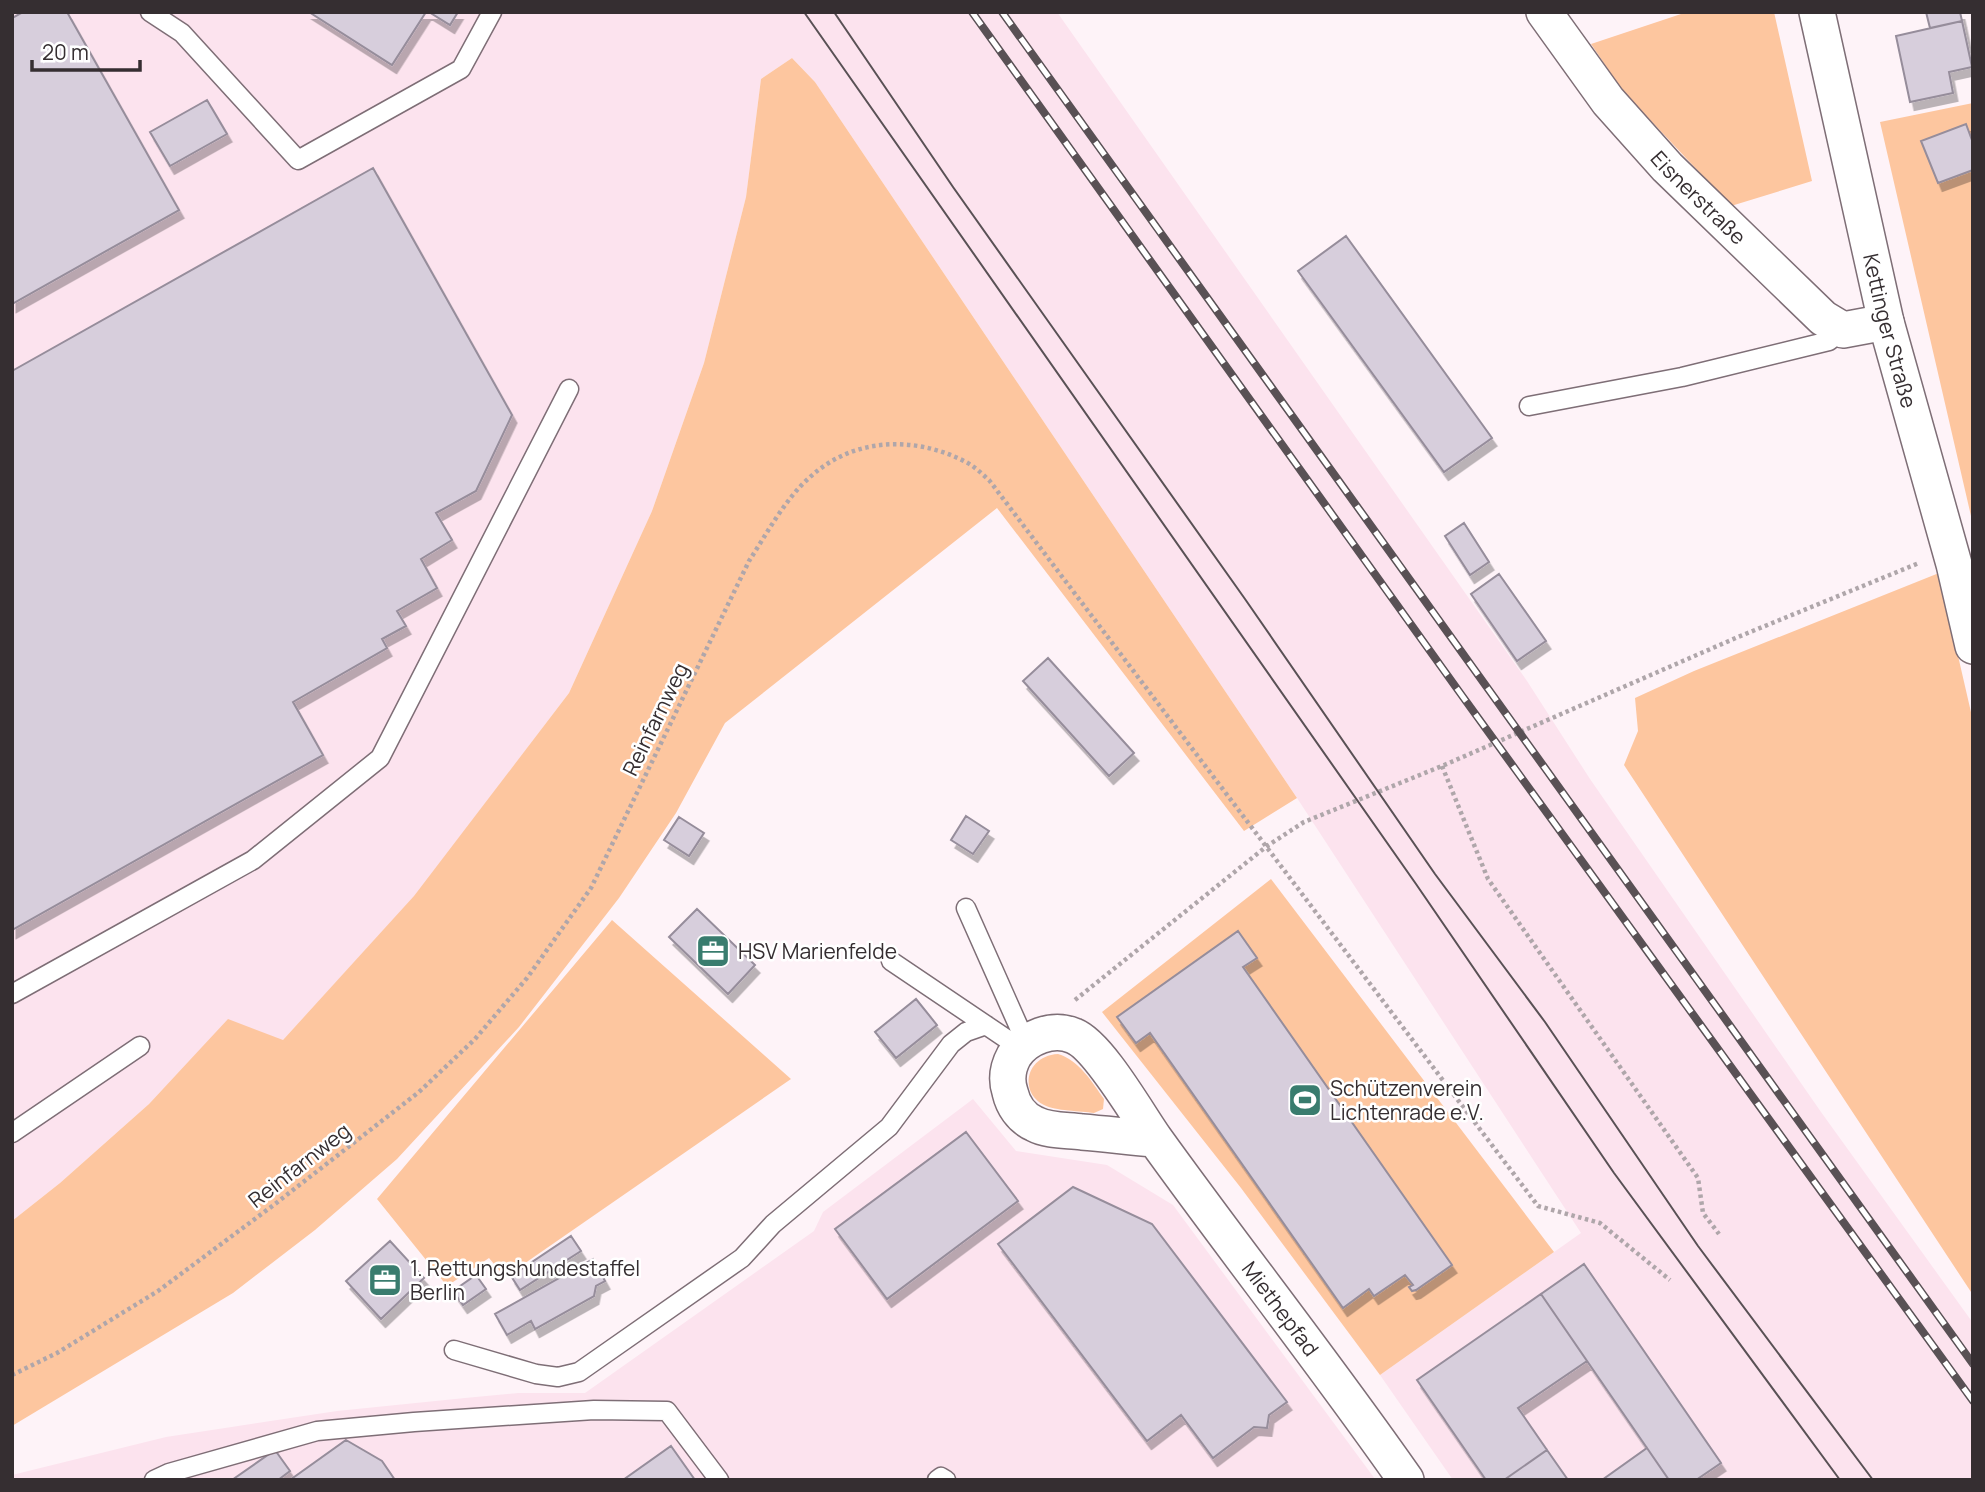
<svg xmlns="http://www.w3.org/2000/svg" width="1985" height="1492" font-family="Manrope,sans-serif">
  <style>
    .built { fill: #fce3ee }
    .green { fill: #fdc69f }
    .building { fill: #d7cedc; stroke: #968d9b; stroke-width: 2; filter: url(#shadow) }
    .lines { fill: none; stroke-linecap: round; stroke-linejoin: round }
    .service-casing { stroke: #7e6e76; stroke-width: 21 }
    .minor-casing { stroke: #7e6e76; stroke-width: 38 }
    .path { stroke: #afa6aa; stroke-width: 4.5; stroke-dasharray: 3.5 3.5; stroke-linecap: butt }
    .service { stroke: #fff; stroke-width: 18 }
    .minor { stroke: #fff; stroke-width: 35 }
    .tram { stroke: #595155; stroke-width: 2 }
    .rail-casing { stroke: #595155; stroke-width: 8 }
    .rail { stroke: #fff; stroke-width: 5; stroke-dasharray: 16; stroke-linecap: butt }
    .labels { text-anchor: middle; dominant-baseline: central; stroke-width: 5; stroke-linejoin: round; paint-order: stroke }
    .street-label { font-size: 21px; fill: #352e31; stroke: #fff }
    .poi-label { font-size: 21px; fill: #352e31; stroke: #fff; text-anchor: start }
  </style>
  <defs>
    <filter id="shadow"><feDropShadow dx="4.5" dy="8" stdDeviation="0" flood-color="#0004"/></filter>
  </defs>
  <rect width="100%" height="100%" fill="#fef3f8"/>
  <path class="built" d="M12 12H1057L1527 681 1590 779 1821 1112 1973 1323V1480H1453L1380 1375 1581 1233 1297 798 815 82 792 58 761 79 746 197 704 363 652 511 569 693 414 897 282 1041 228 1020 149 1104 60 1183 12 1221Z
    M973 1099 1016 1151 1107 1165 1173 1205 1375 1479 12 1480V1475L166 1437 337 1411 465 1398 518 1393H585L814 1231 823 1212Z"/>
  <path class="green" d="M1687 12H1774L1812 181 1731 206 1622 90 1591 44Z
    M792 58 815 82 1297 798 1244 831 997 508 725 723 676 813 619 898 519 1027 397 1159 315 1230 233 1293 12 1426V1221L60 1183 149 1104 228 1019 283 1040 414 896 569 693 652 511 704 363 746 197 761 79Z
    M1973 103V516H1971L1880 122Z
    M1939 573 1973 721V1295L1624 765 1638 731 1635 698 1694 671Z
    M1271 879 1554 1252 1380 1375 1241 1188 1102 1012Z
    M612 920 791 1079 505 1277 489 1258 447 1286 377 1199Z
    M1058 1054C1079 1060 1092 1082 1104 1099L1103 1109 1094 1113C1081 1111 1055 1111 1044 1105 1019 1093 1025 1056 1058 1054Z"/>
  <path class="building" d="M23 12H67L179 210 12 304V18Z
    M309 12H426L392 65Z
    M429 12H458L450 25Z
    M1926 12H1960L1962 21 1930 28Z
    M1962 21 1972 67 1949 72 1953 93 1910 102 1896 36Z
    M207 100 227 134 170 166 150 132Z
    M1966 124 1973 143V170L1938 183 1921 141Z
    M373 168 512 415 476 491 436 513 452 540 421 559 437 588 397 611 406 626 382 639 387 648 293 702 323 755 12 930V371Z
    M1346 236 1492 438 1444 472 1298 271Z
    M1464 523 1489 562 1470 575 1445 536Z
    M1499 574 1546 641 1517 661 1471 594Z
    M1048 658 1134 753 1109 776 1023 681Z
    M966 816 989 831 973 854 951 840Z
    M679 817 704 833 689 856 664 840Z
    M697 909 755 965 728 994 669 937Z
    M1238 931 1257 958 1243 967 1452 1265 1416 1290 1412 1291 1409 1287 1413 1285 1405 1275 1374 1296 1369 1289 1343 1308 1150 1033 1136 1043 1117 1017Z
    M916 999 937 1025 896 1058 875 1032Z
    M966 1132 1018 1201 887 1299 835 1229Z
    M1073 1187 1152 1224 1287 1402 1269 1415 1267 1428 1254 1427 1213 1458 1181 1415 1147 1441 998 1244Z
    M571 1236 581 1251 520 1290 511 1276Z
    M390 1241 424 1278 381 1319 346 1281Z
    M593 1259 605 1281 596 1286 594 1296 535 1329 531 1321 507 1335 495 1314Z
    M1584 1264 1721 1463 1696 1480H1669L1541 1294Z
    M476 1275 486 1289 463 1305 453 1291Z
    M1541 1294 1587 1361 1518 1408 1547 1450 1504 1480H1486L1417 1380Z
    M346 1440 382 1461 395 1480H290Z
    M671 1446 695 1480H623Z
    M1647 1448 1669 1480H1602Z
    M275 1450 290 1471 278 1480H232Z
    M1547 1450 1568 1480H1504Z"/>
  <g class="lines">
    <g class="service-casing">
      <path id="service" d="M150 12 182 33 298 160 461 69 492 12
        M1529 406 1682 377 1829 341 1843 330
        M966 908 1026 1043
        M891 961 1020 1048
        M12 994 253 860 380 758 569 389
        M12 1133 140 1046
        M454 1350 536 1374 558 1377 579 1372 742 1258 773 1224 889 1127 951 1044 966 1032 986 1025
        M154 1480 169 1473 317 1431 414 1422 594 1410 667 1411 719 1480
        M937 1480 941 1477 946 1480"/>
    </g>
    <g class="minor-casing">
      <g id="minor">
        <path id="s1" d="M1544 12 1608 101 1667 167 1823 318 1843 330 1886 322"/>
        <path id="s2" d="M1817 12 1886 322 1954 564 1973 646"/>
        <path id="s3" d="M1155 1139C1131 1137 1106 1134 1082 1132 1067 1130 1048 1131 1035 1124 1021 1118 1013 1105 1010 1092 1006 1080 1008 1067 1014 1056 1026 1037 1053 1027 1074 1036 1099 1046 1138 1115 1155 1139 1237 1253 1325 1364 1406 1480"/>
      </g>
    </g>
    <path class="path" d="M1442 766 1488 879 1698 1178 1703 1213 1719 1234
      M1075 1000 1267 846 1304 822 1442 766 1738 637 1919 563
      M12 1375 57 1353 158 1291 275 1204 419 1092 475 1039 527 978 591 888 749 561C766 535 785 499 809 478 852 438 912 435 964 461 973 465 981 473 989 480L1538 1206 1600 1223 1670 1280"/>
    <use href="#service" class="service"/>
    <use href="#minor" class="minor"/>
    <path class="tram" d="M804 12 1416 884 1614 1173 1840 1480
      M834 12 953 187 1245 599 1435 874 1545 1022 1698 1246 1873 1480"/>
    <g class="rail-casing">
      <path id="rail" d="M972 12 1463 697 1973 1401
        M1002 12 1973 1364"/>
    </g>
    <use href="#rail" class="rail"/>
  </g>
  <defs>
    <g id="office-square" transform="scale(1.75)"><rect x="-9" y="-9" width="18" height="18" rx="4" fill="#397c6e" stroke="#fff"/><path d="M-6-3h4V-5.5h4V-3h4V5H-6ZM-1-4.5V-3h2v-1.5ZM-6 0V1H6V0Z" fill="#fff"/></g>
    <g id="stadium-square" transform="scale(1.75)"><rect x="-9" y="-9" width="18" height="18" rx="4" fill="#397c6e" stroke="#fff"/><path d="M0-5a6.5 5 0 1 0 0 10a6.5 5 0 1 0 0-10ZM-3.5-1.8h7v3.6h-7Z" fill="#fff"/></g>
  </defs>
  <g fill-rule="evenodd">
    <use href="#office-square" x="713" y="951"/>
    <use href="#stadium-square" x="1305" y="1100"/>
    <use href="#office-square" x="385" y="1280"/>
  </g>
  <g class="labels">
    <g class="street-label">
      <text stroke="none"><textPath href="#s1" startOffset="242">Eisnerstraße</textPath></text>
      <text stroke="none"><textPath href="#s2" startOffset="327">Kettinger Straße</textPath></text>
      <text transform="translate(655 719) rotate(-64)">Reinfarnweg</text>
      <text transform="translate(299 1165) rotate(-38)">Reinfarnweg</text>
      <text stroke="none"><textPath href="#s3" startOffset="612">Miethepfad</textPath></text>
    </g>
    <g class="poi-label">
      <text x="738" y="951">HSV Marienfelde</text>
      <text x="1330" y="1088">Schützenverein<tspan x="1330" dy="24">Lichtenrade e.V.</tspan></text>
      <text x="410" y="1268">1. Rettungshundestaffel<tspan x="410" dy="24">Berlin</tspan></text>
    </g>
  </g>
  <rect width="1985" height="1492" fill="none" stroke="#352e31" stroke-width="28"/>
  <path d="M32 60v10h108v-10" fill="none" stroke="#352e31" stroke-width="3.5"/>
  <text x="42" y="60" font-size="21" fill="#352e31" stroke="#ffffff" stroke-width="5" paint-order="stroke">20 m</text>
</svg>
